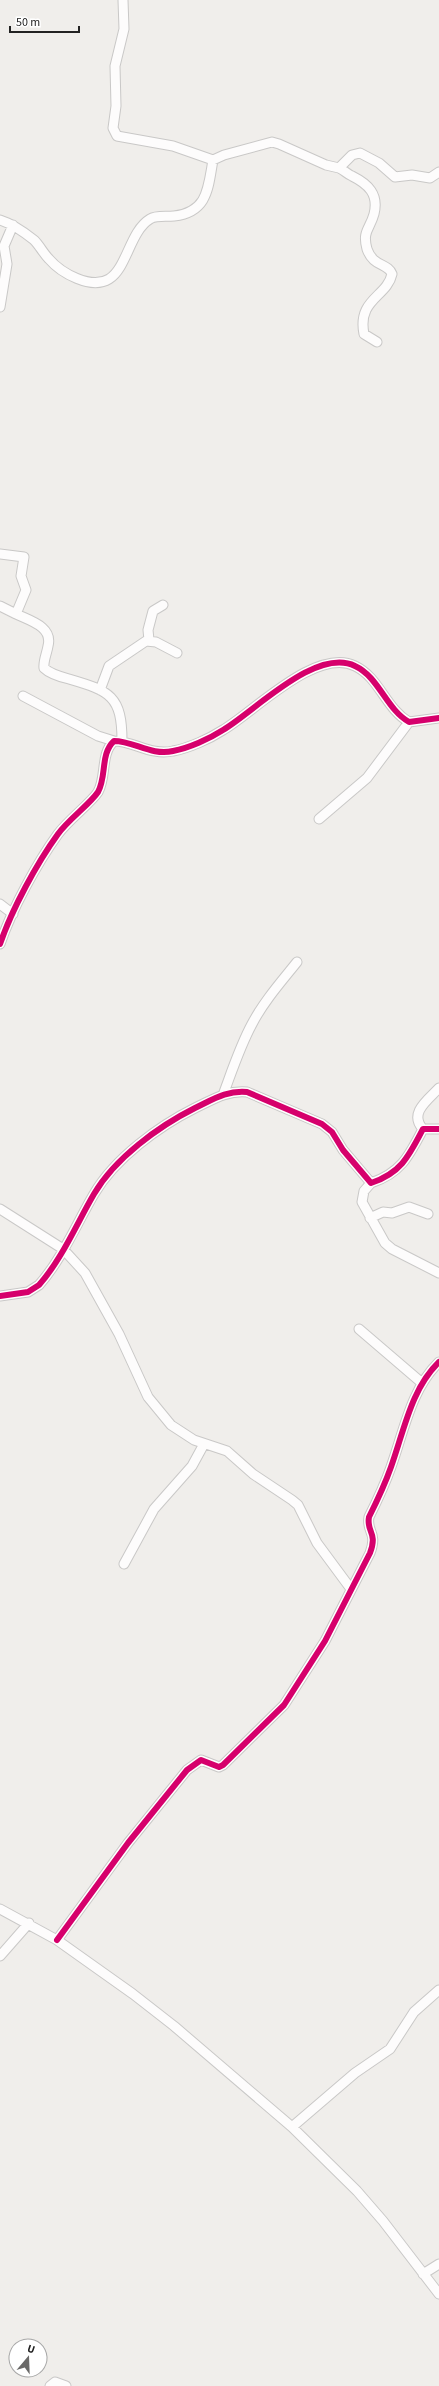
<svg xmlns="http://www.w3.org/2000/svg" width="439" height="2386" font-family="'Source Sans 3',sans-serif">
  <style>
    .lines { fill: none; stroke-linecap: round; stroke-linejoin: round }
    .minor-casing { stroke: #c9c8c7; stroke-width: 11 }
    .minor { stroke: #fdfcfc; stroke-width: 9 }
    .cycleway-casing { stroke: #fff; stroke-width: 8 }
    .cycleway { stroke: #d6006c; stroke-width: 6 }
  </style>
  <rect width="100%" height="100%" fill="#f0eeeb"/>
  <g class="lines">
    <g class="minor-casing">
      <path id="minor" d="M123 0 124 29 115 66 116 106 113 128 117 136 173 146 213 160 224 155 272 142 279 144 326 165 339 168 352 155 360 153 379 163 395 177 412 175 430 178 439 172
        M339 168C344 170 347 174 352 176 368 184 379 194 374 214 370 229 362 231 367 249 373 267 388 263 392 274 387 297 357 299 364 334L377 342
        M0 220C13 224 24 232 34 240 40 246 43 253 49 259 61 273 91 290 109 279 127 268 130 231 150 219 156 215 166 217 174 216 208 212 208 188 213 160
        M0 307 7 264 4 246 13 225
        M0 554 24 557 21 576 26 590 16 614C31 621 53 627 48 646 47 653 43 661 44 668 50 674 61 677 69 679 110 691 122 696 122 741
        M0 606 16 614
        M149 640 148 630 153 611 163 605
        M100 690 109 666 146 641 156 642 177 653
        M23 696 98 736 114 741
        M319 819 367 778 409 722
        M0 904 13 914
        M0 944C12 909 37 863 58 834 69 819 90 804 98 792 107 776 100 754 114 741 134 741 151 756 173 751 189 748 209 739 223 730 255 711 316 647 355 666 379 677 386 709 409 722L439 718
        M223 1095C232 1071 240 1046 252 1024 264 1001 281 982 297 962
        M423 1129C408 1113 429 1099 439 1088
        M371 1183 364 1191 362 1202 385 1243 392 1249 439 1273
        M0 1209 63 1249 85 1273 119 1334 148 1397 171 1425 194 1440 227 1451 253 1474 292 1500 298 1505 317 1543 351 1589
        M370 1218 383 1212 392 1213 409 1207 428 1214
        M0 1296 28 1292 39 1285C62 1259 77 1223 94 1194 115 1158 159 1126 195 1108 212 1100 227 1090 247 1092L322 1124 332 1132 343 1150 371 1183C401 1173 409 1156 423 1129H439
        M359 1329 422 1383
        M124 1564 154 1509 192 1466 204 1444
        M0 1909 57 1940 133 1994 174 2026 292 2127 357 2191 383 2221 439 2294
        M57 1940 128 1843 187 1770 201 1760 219 1767 223 1765 284 1705 325 1641 370 1553C378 1532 366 1532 369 1517 377 1501 385 1484 391 1467 404 1431 411 1389 439 1362
        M0 1956 29 1923
        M292 2127 355 2073 390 2049 414 2012 439 1990
        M423 2274 439 2264
        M50 2386 55 2382 66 2386"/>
    </g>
    <use href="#minor" class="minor"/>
    <g class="cycleway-casing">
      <path id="cycleway" d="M0 944C12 909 37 863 58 834 69 819 90 804 98 792 107 776 100 754 114 741 134 741 151 756 173 751 189 748 209 739 223 730 255 711 316 647 355 666 379 677 386 709 409 722L439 718
        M0 1296 28 1292 39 1285C62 1259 77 1223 94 1194 115 1158 159 1126 195 1108 212 1100 227 1090 247 1092L322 1124 332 1132 343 1150 371 1183C401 1173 409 1156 423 1129H439
        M57 1940 128 1843 187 1770 201 1760 219 1767 223 1765 284 1705 325 1641 370 1553C378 1532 366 1532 369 1517 377 1501 385 1484 391 1467 404 1431 411 1389 439 1362"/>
    </g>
    <use href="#cycleway" class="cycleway"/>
  </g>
  <g transform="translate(28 2358) rotate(19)"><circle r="19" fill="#ffffff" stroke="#a7a7a7"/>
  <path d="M0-3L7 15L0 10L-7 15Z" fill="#6a6968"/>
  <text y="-6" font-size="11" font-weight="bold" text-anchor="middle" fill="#222222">U</text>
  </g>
  <path d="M10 26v6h69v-6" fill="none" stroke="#222222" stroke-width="2"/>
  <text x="16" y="26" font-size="12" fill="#222222" stroke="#ffffff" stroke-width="3" paint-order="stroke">50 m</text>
</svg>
